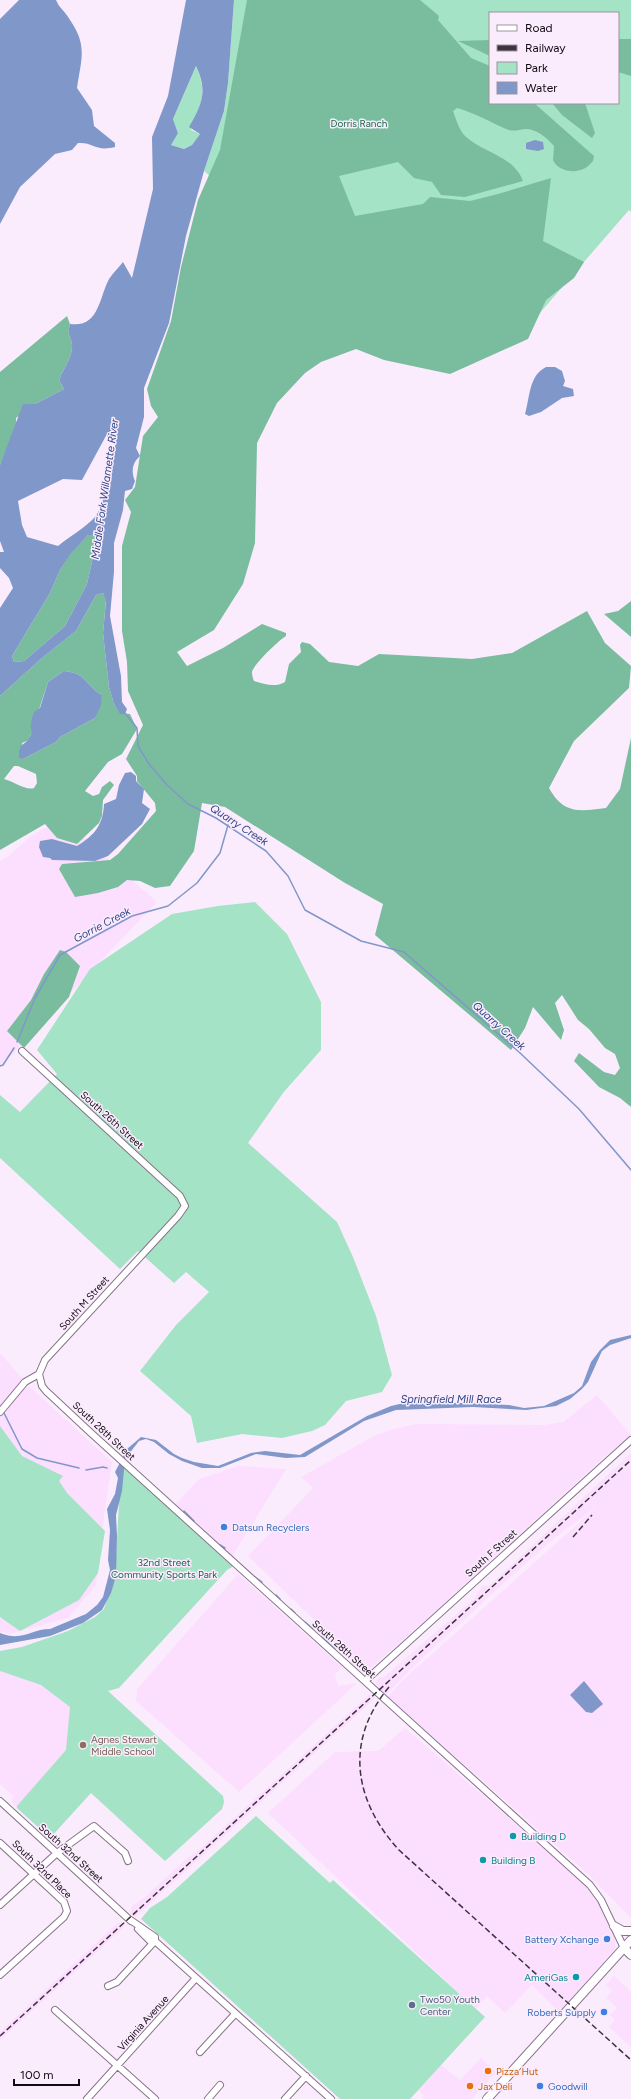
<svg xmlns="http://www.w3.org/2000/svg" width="631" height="2099" font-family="Figtree,sans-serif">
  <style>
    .built { fill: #fcdeff }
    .green { fill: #a4e3c5; fill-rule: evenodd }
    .forest { fill: #7abc9e; fill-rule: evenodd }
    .water { fill: #8097ca; fill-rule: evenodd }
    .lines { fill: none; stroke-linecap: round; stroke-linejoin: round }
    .stream { stroke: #8097ca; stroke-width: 1.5 }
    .minor-casing { stroke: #88738b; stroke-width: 8 }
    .major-casing { stroke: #88738b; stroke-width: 10 }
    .minor { stroke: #fff; stroke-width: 6 }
    .major { stroke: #fff; stroke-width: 8 }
    .rail { stroke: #3d343e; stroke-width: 1.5; stroke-dasharray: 6 3; stroke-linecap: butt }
    .shop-dot { fill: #3f7fe0; stroke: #fbecfd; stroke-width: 1.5 }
    .education-dot { fill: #8d6e63; stroke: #fbecfd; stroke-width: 1.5 }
    .culture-dot { fill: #0f9aa8; stroke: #fbecfd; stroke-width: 1.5 }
    .service-dot { fill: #5c6f8a; stroke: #fbecfd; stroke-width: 1.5 }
    .food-dot { fill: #e8710a; stroke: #fbecfd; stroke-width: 1.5 }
    .labels { text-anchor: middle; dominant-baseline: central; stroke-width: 3; stroke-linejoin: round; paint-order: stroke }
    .park-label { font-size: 10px; fill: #156548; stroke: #fbecfd }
    .street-label { font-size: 10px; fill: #110a12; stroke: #fbecfd }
    .shop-label { font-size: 10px; fill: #366cbe; stroke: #fbecfd; text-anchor: start }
    .education-label { font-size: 10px; fill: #785e54; stroke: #fbecfd; text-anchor: start }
    .culture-label { font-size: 10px; fill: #0d838f; stroke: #fbecfd; text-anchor: start }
    .service-label { font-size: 10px; fill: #4e5e75; stroke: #fbecfd; text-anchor: start }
    .food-label { font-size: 10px; fill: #c56008; stroke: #fbecfd; text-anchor: start }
    .water-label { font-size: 11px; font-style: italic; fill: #2d4786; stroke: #fbecfd }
  </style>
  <rect width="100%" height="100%" fill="#fbecfd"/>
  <path class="built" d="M62 818 157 902 0 1067V861L9 856 31 836Z
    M0 1353 30 1387 112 1462 105 1509 96 1585 68 1618 9 1634 0 1631Z
    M597 1395 631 1435 603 1458 442 1605 366 1672 334 1642 335 1640 248 1556 313 1488 301 1477 374 1436 393 1429 418 1424 545 1425 563 1422Z
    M631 1453V1918L589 1875 388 1697 404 1679 599 1505 557 1536 507 1580 417 1663 387 1694 382 1693 376 1683 378 1678 384 1677 474 1599 482 1586 486 1585 489 1586Z
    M239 1466 286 1469 232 1557 174 1506 199 1479Z
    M238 1574 342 1667 335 1675 338 1686 357 1683 239 1792 136 1701 137 1689Z
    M0 1671 41 1685 223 1796 224 1802 222 1809 165 1861 91 1793 50 1838 17 1808 12 1802 13 1796 0 1784Z
    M370 1694 375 1697 373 1700 135 1917 130 1913 132 1906 145 1897 186 1859 199 1850Z
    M405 1728 576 1876 591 1890 602 1908 615 1940V1949L559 2012 532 1985 505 2013 487 1996 476 2009 268 1813 335 1752 378 1751Z
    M119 1922 124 1926V1927L0 2040V2032Z
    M614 1976 631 1991V2047L609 2027 615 2020 610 2015 617 2008 606 1998 612 1991 606 1985Z
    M481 2058 496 2072 472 2099H422L424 2096 418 2090 441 2065 460 2080Z"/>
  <path class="green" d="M234 0H631V212L629 210 532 322 310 258 204 171 224 111 228 83ZM490 13H618V103H490Z
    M196 66C203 82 205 95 198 112 196 119 192 122 191 130L200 134 192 145 184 149 171 145 178 132 173 119Z
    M255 902 287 934 321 1002V1050L283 1093 248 1143 337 1222 353 1257 376 1316 392 1375 382 1392 346 1401 325 1425 312 1431 282 1438 242 1434 197 1443 191 1416 140 1371 176 1325 209 1292 186 1272 174 1283 138 1251 120 1269 0 1158V1095L20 1112 57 1074 37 1050 90 969 172 914 218 906Z
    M0 1426 22 1456 63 1476 59 1481 67 1493 105 1531 98 1573 79 1600 20 1631 0 1617Z
    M121 1465 234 1566 227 1570 119 1688 108 1691 223 1796 224 1802 222 1809 165 1861 91 1793 50 1838 17 1808V1806L66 1750 70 1707 41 1685 0 1671V1651L22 1647 68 1631 95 1617 104 1609 115 1576Z
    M256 1816 330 1883 333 1880 485 2017 410 2099H340L141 1919 150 1908 167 1897Z"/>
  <path class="forest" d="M247 0H420L439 16 438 20 471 58 490 66V103H534L594 156 593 161C590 164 587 168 583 169 573 174 557 170 553 160L554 146C546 137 537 129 525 129 518 130 513 132 506 129 490 122 475 113 457 108L453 111C456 119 459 130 465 136 483 153 514 156 523 181L465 197 441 195 432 182 414 178 398 162 339 176 355 216 423 204 430 197 470 201 498 194 551 178 543 241 584 262 574 278 546 300 528 339 450 374 384 360 356 349 321 362 305 373 277 403 257 443 255 543 243 584 214 630 177 652 187 666 223 648 262 624 286 633V636C279 640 253 665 252 672 252 675 253 679 254 681 265 684 274 688 285 682L289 664 301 652 300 645 302 642 310 644 329 662 358 666 379 654 472 659 512 653 587 611 605 643 631 666 629 688 574 741 549 788C564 815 580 811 606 808L620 789 631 738V1107L620 1098 599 1087 574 1061 579 1053 604 1072 615 1075 620 1068 615 1054 605 1048 589 1029 578 1020 562 995 555 1003 564 1030 561 1040 533 1007 525 1028 511 1050 375 935 383 904 345 883 225 807 202 803 194 851 170 886 155 888 140 881 127 880 118 887 98 893 75 897 59 869 62 864 110 860 118 854 156 811 155 803 137 781V776L126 759 143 725 128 691 127 662 122 631V546L131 512 125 500 135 487 143 436 158 417 151 406 147 389 171 321 181 267 198 200 220 150Z
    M618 39H631V76L618 72Z
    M490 40V56L458 41Z
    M552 103H585L595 133 592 138 562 115Z
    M67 316 70 324C66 338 73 338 72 348 71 360 63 369 59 380L64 389 35 404 16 418V427L0 465V372Z
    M88 535H95L97 539 87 584 65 626 24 661 14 662 12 656 50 593 60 570 71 552Z
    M103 593 106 600 103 633 109 687 114 704 120 713 130 714 137 729 122 754 108 762 85 791 93 796 99 794 102 787 110 781 114 785 103 800 102 816 99 823 77 844 57 838 45 824 0 850V696L42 658 76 631 96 595ZM64 671C87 673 84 684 102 695L95 718 60 737 56 742 23 759 22 743 29 740 48 682ZM14 766H18L36 774 37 783 34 788C26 791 13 781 4 779Z
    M631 601V637L604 614 618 611Z
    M60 950 66 952 80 966 69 997 24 1048 7 1031 31 1000 44 974Z"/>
  <path class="water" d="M19 0H56C59 8 66 12 70 20 88 46 81 59 77 88L92 110 94 126 115 143V147C95 152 94 142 78 143L72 150 55 154 20 187 0 224V19Z
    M186 0H234L228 83 224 111 204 171 186 236 169 323 144 388V417L136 448 140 456C132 463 131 472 135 481L132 489 125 491 123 510 114 543V572L110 616 121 676 122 702 127 709 125 714H120L114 704 109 687 103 633 106 601 103 593 96 595 76 631 42 658 0 696V608L13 588 9 578 0 568V552H4L0 541V465L23 404H35L64 389 59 380C63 369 71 360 72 348 73 338 66 338 70 324 99 328 99 298 109 279 113 273 119 267 123 262L132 278 153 189 152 137 168 96ZM196 66C208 91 202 105 189 127L200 134 192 145 184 149 171 145 178 133 173 119ZM116 433C117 448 105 506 95 517 86 527 69 537 58 546L27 537 22 525 18 501 63 479 82 480 107 434V440ZM88 535H95L97 539 87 584 65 626 24 661 14 662 12 656 50 593 60 570 71 553Z
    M535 140 543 142 544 149 538 151 526 149V143Z
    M546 367H555L562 371 565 381 563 386 573 389 574 396 562 398 541 412 529 416 525 414 526 410C530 394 530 375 546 367Z
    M64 671C87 673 84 684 102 695L101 705 95 718 60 737 56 742 23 759 19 758C18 740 28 746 31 734 32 730 30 728 31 724 31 720 33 716 34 712L40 708 48 682Z
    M131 772 136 776V781L144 789 142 803 150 809 142 824 108 856 95 861 52 860 50 858 43 857 39 847 40 841 52 839 77 846C95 835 103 825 104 804L116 799 119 785 125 773Z
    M631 1335V1338L610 1345 602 1351 588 1382 582 1389 570 1399 556 1406 526 1410 473 1407 396 1410 364 1421 305 1457 286 1458 256 1454 220 1468H202L182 1461 169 1454 154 1442 146 1439 139 1441 125 1459 122 1491 116 1515 117 1536 116 1576 111 1593 102 1610 83 1623 50 1636 0 1645V1633C23 1642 31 1629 50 1629L86 1614 97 1605 103 1597 110 1570 108 1560 110 1530 107 1509 115 1494 118 1478 115 1472 127 1449 141 1437 156 1440 174 1454 182 1458 194 1462 218 1466 251 1453 265 1451 300 1455 367 1416 391 1406 404 1403H464L509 1405 524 1408 544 1406 574 1393 582 1386 591 1362 600 1350 610 1340Z
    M584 1681 603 1704 592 1713 586 1712 570 1695Z"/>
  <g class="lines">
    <path class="stream" d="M124 712 137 728 138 746 149 764 167 785 188 804 216 818 266 851 288 876 305 910 361 941 404 952 519 1052 579 1109 631 1170
      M17 1042 35 998 60 955 132 916 168 906 197 883 220 853 228 825
      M0 1066 3 1065 14 1048
      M3 1411 22 1449 37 1458 79 1468
      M86 1470 103 1467 107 1468
      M184 1511 194 1521
      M220 1545 225 1548
      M255 1577 262 1582
      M276 1595 280 1599
      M291 1609 295 1613
      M305 1622 313 1629
      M322 1637 335 1649"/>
    <g class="minor-casing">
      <path id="minor" d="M39 1374 42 1386 46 1391 91 1433 590 1885 601 1900 624 1948
        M0 1412 25 1382 39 1374 45 1360 178 1216 185 1206 180 1196 22 1051
        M365 1681 631 1440
        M0 1801 131 1921
        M0 1843 64 1902 67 1911 64 1917 0 1975
        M0 1905 57 1853 94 1826 125 1853 128 1861
        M129 1919 155 1937V1941L331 2099
        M138 1929 151 1942 155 1941
        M108 1986 117 1982 155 1941
        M55 2010 155 2099
        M200 2052 235 2014
        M87 2099 196 1978
        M208 2099 220 2085
        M285 2099 306 2076"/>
    </g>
    <g class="major-casing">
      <path id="major" d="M614 1926 623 1931H631
        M624 1948 631 1955
        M487 2099 631 1940"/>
    </g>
    <use href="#minor" class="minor"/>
    <use href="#major" class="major"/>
    <path class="rail" d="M573 1537 592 1515
      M389 1687C344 1741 354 1801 399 1850L631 2060
      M0 2036 631 1460"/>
  </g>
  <g class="shop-dot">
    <circle cx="224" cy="1527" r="4"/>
    <circle cx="607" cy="1939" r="4"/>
    <circle cx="604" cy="2012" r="4"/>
    <circle cx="540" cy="2086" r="4"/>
  </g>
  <circle class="education-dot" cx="83" cy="1745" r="4"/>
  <g class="culture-dot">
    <circle cx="513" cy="1836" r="4"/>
    <circle cx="483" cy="1860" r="4"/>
    <circle cx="576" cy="1977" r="4"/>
  </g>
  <circle class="service-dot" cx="412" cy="2005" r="4"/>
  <g class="food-dot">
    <circle cx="488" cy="2071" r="4"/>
    <circle cx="470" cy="2086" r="4"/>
  </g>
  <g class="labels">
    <g class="park-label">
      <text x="359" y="123">Dorris Ranch</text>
      <text x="164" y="1562">32nd Street<tspan x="164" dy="12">Community Sports Park</tspan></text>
    </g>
    <g class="street-label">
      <text transform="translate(112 1120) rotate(42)">South 26th Street</text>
      <text transform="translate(84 1303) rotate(-48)">South M Street</text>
      <text transform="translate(104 1431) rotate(43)">South 28th Street</text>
      <text transform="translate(491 1553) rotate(-42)">South F Street</text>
      <text transform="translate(344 1649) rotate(42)">South 28th Street</text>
      <text transform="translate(71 1853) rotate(42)">South 32nd Street</text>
      <text transform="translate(42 1869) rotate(44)">South 32nd Place</text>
      <text transform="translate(143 2023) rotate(-48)">Virginia Avenue</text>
    </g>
    <g class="shop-label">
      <text x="232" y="1527">Datsun Recyclers</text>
      <text x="599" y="1939" text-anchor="end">Battery Xchange</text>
      <text x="596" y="2012" text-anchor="end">Roberts Supply</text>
      <text x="548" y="2086">Goodwill</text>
    </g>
    <g class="education-label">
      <text x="91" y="1739">Agnes Stewart<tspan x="91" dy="12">Middle School</tspan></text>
    </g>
    <g class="culture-label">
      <text x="521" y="1836">Building D</text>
      <text x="491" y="1860">Building B</text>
      <text x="568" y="1977" text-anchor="end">AmeriGas</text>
    </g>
    <g class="service-label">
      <text x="420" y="1999">Two50 Youth<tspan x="420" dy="12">Center</tspan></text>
    </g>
    <g class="food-label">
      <text x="496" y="2071">Pizza Hut</text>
      <text x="478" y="2086">Jax Deli</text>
    </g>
    <g class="water-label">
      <text transform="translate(105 489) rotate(-82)">Middle Fork Willamette River</text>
      <text transform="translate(239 825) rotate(33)">Quarry Creek</text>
      <text transform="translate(102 925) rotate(-28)">Gorrie Creek</text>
      <text transform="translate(499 1026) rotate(42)">Quarry Creek</text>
      <text x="451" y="1399">Springfield Mill Race</text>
    </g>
  </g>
  <rect x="489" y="12" width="130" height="92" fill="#fbecfd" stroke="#9d929f"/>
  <rect x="497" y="25" width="20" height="6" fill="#ffffff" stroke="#9d929f"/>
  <text x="525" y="32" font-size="12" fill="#110a12">Road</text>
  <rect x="497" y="45" width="20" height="6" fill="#3d343e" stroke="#9d929f"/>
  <text x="525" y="52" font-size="12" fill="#110a12">Railway</text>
  <rect x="497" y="62" width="20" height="12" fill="#a4e3c5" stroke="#9d929f"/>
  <text x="525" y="72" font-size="12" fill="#110a12">Park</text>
  <rect x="497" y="82" width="20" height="12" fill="#8097ca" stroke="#9d929f"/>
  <text x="525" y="92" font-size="12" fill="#110a12">Water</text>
  <path d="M14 2079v6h65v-6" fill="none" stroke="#110a12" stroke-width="2"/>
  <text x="20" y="2079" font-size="12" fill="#110a12" stroke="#fbecfd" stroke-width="3" paint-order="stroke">100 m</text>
</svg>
